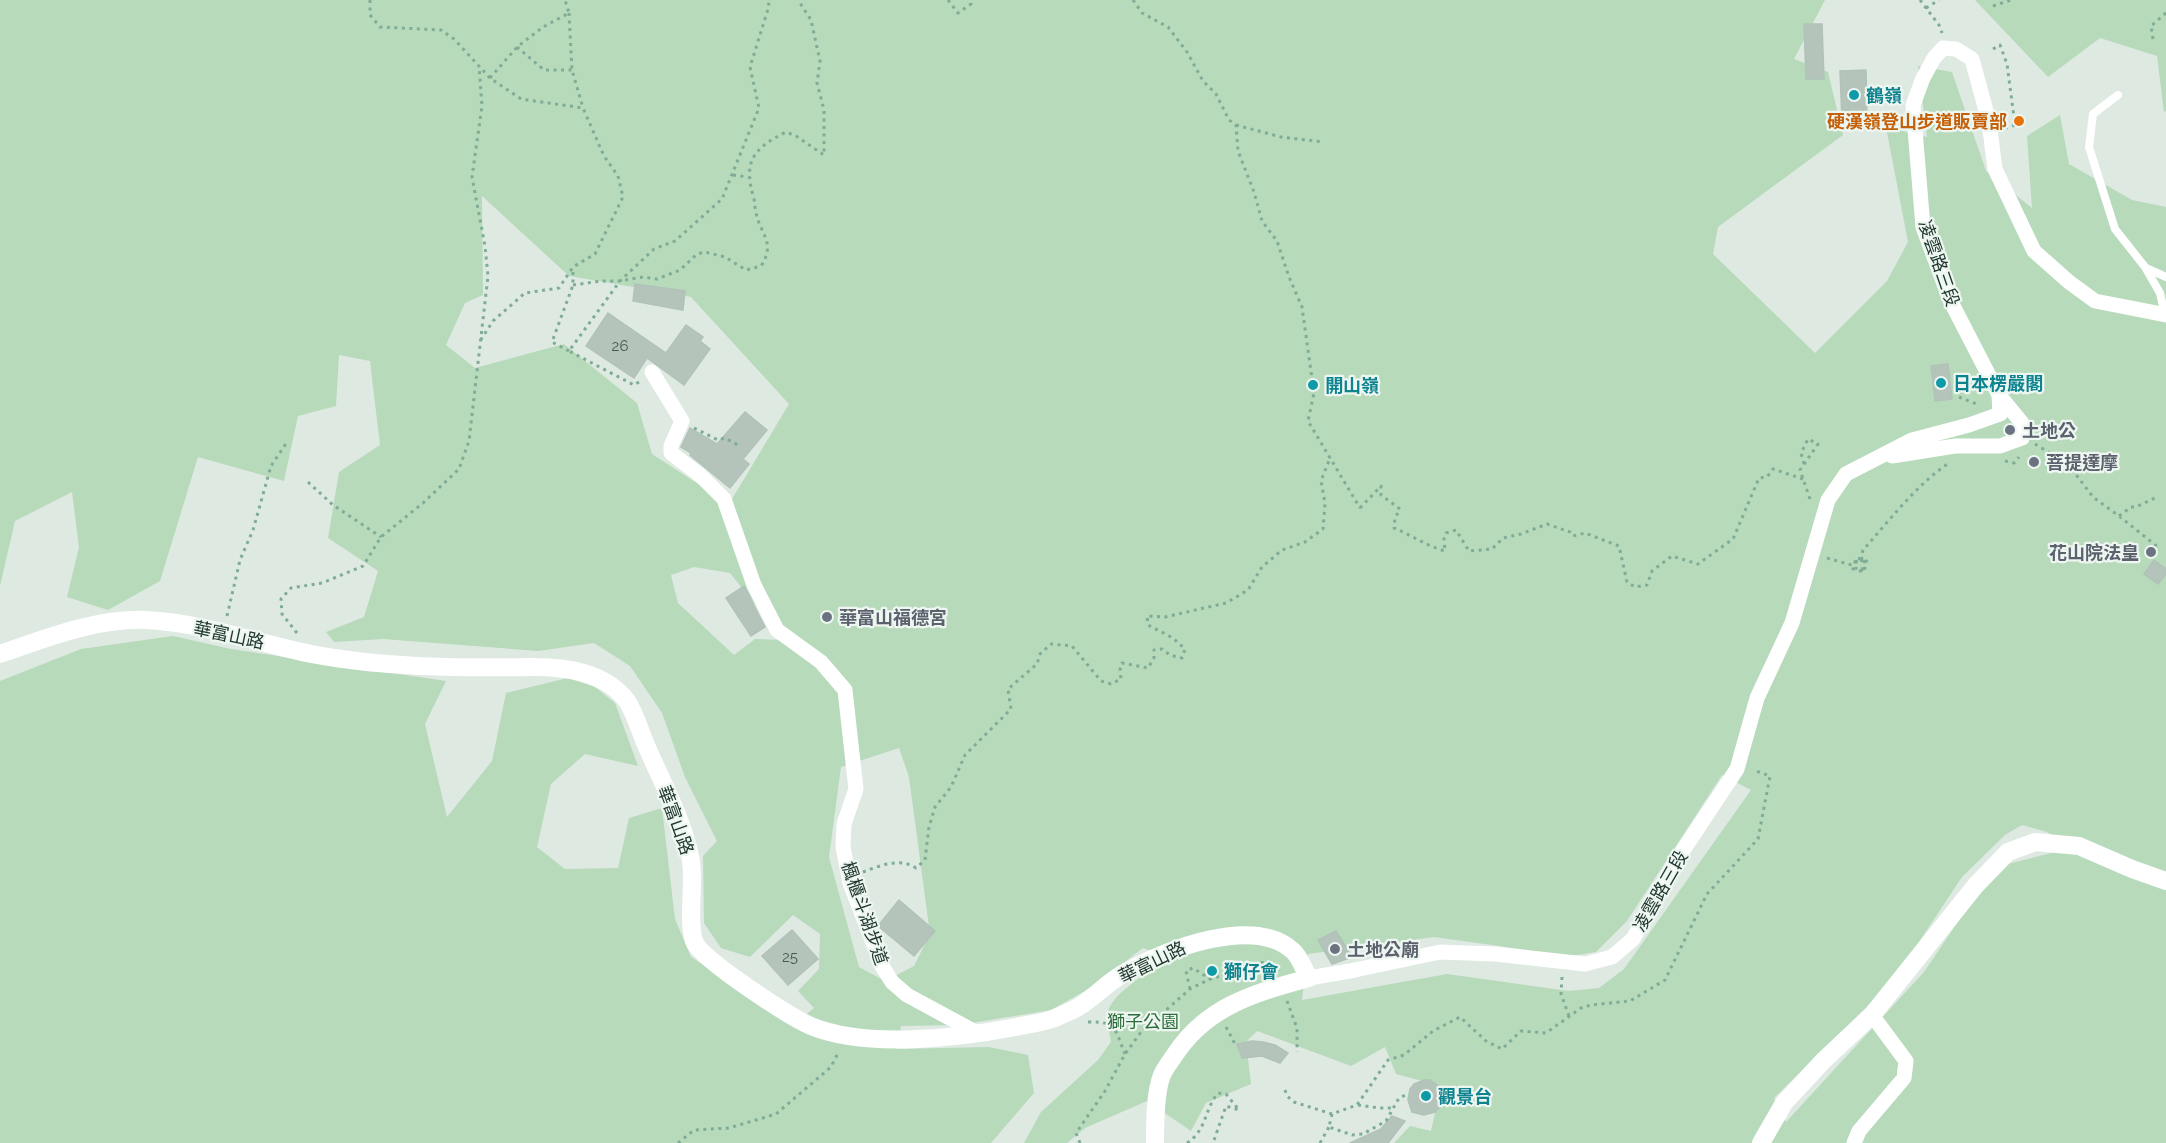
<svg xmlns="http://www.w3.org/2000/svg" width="2166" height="1143" font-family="Raleway,'Noto Sans TC',sans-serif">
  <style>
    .green { fill: #b7dabb; fill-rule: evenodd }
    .building { fill: #b4c4bb; stroke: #b1c2b8; stroke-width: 1.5 }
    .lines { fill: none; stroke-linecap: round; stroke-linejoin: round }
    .path { stroke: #7fac97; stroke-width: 3; stroke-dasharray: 3 4.5; stroke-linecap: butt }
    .service { stroke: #fff; stroke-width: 8 }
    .minor { stroke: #fff; stroke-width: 15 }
    .tertiary { stroke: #fff; stroke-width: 18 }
    .culture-dot { fill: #0f9aa8; stroke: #eef6f1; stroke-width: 2 }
    .food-dot { fill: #e8710a; stroke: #eef6f1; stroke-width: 2 }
    .worship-dot { fill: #6b7280; stroke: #eef6f1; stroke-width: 2 }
    .labels { text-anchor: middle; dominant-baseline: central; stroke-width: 4.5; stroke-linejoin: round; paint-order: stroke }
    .number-label { font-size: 15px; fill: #455b51 }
    .culture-label { font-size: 18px; font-weight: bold; fill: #0d838f; stroke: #eef6f1; text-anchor: start }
    .food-label { font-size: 18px; font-weight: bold; fill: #c56008; stroke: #eef6f1; text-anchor: end }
    .street-label { font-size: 18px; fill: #20382e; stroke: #eef6f1 }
    .worship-label { font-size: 18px; font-weight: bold; fill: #5b616d; stroke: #eef6f1; text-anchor: start }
    .park-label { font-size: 18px; fill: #2c6e3a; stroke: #eef6f1 }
  </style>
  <rect width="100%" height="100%" fill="#dee9e2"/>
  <path class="green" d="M0 0H1825L1794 59 1828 72 1843 135 1718 227 1713 254 1815 353 1887 281 1908 242 1886 127 1927 137 1918 66 1952 72 1986 171 2032 208 2027 136 2060 115 2069 164 2132 200 2166 207V1143H1394L1410 1126 1431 1131 1441 1086 1396 1074 1385 1047 1351 1066 1257 1031 1246 1042 1251 1084 1206 1103 1191 1131 1147 1101 1085 1128 1067 1143H1024L1041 1112 1098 1060 1111 1042C1110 1034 1107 1026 1107 1018 1107 992 1150 977 1163 955L1143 948 1090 988 1051 1010 959 1025 901 1026 897 1049 989 1047 1028 1055 1034 1093 991 1143H0V681L81 649 173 636 231 649 446 681 425 724 447 817 492 761 506 693 568 678 595 687 615 703 638 766 585 754 551 784 537 847 565 869 618 868 629 818 662 808 675 919 691 957 796 1023 814 1008 798 991 819 969 820 934 793 915 750 957 721 948 704 923 703 856 717 841 685 777 662 713 630 666 594 643 538 651 383 639 334 642 326 632 364 617 378 571 328 538 339 472 380 445 370 361 339 355 336 406 298 416 284 481 198 457 160 581 108 610 67 597 79 547 72 492 15 521 0 586ZM482 196 569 276 691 297 789 404 729 504 652 454 637 403 564 344 475 368 446 345 465 303 483 295ZM694 567 730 573 783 640 755 639 734 655 678 603 671 575ZM899 748 909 777 930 934 914 966 885 981 859 967 829 857 841 767ZM1722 775 1751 790 1624 969 1599 988 1568 991 1447 974 1302 1000 1308 954 1434 937 1570 956 1596 952 1627 921ZM2022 825 2047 832 2072 848 1995 867 1924 972 1786 1122 1774 1098 1893 981 1962 877 2005 835Z
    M1975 0H2166V111L2164 112 2157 56 2100 38 2048 77Z"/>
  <path class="building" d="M1804 24H1822L1824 79H1806Z
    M1866 70 1867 119 1842 120 1840 71Z
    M635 284 685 291 683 310 633 301Z
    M608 313 666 353 686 325 703 337 700 341 710 349 684 385 647 358 634 378 586 346Z
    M1948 364 1952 399 1935 401 1931 366Z
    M745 412 767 430 743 459 749 464 730 488 690 455 691 453 681 447 690 428 717 444Z
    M2154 560 2166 569V574L2158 584 2144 574Z
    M744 586 765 627 751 636 726 598Z
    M899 900 935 931 914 956 878 926Z
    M792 930 818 959 788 985 762 956Z
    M1336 931 1352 957 1332 964 1318 940Z
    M1252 1041 1263 1042 1275 1045 1288 1053 1280 1063 1262 1056 1242 1058 1237 1044Z
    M1424 1080H1430L1440 1087 1443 1098 1442 1104 1435 1112 1424 1115 1412 1112 1408 1100 1410 1089 1414 1084Z
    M1392 1116 1405 1121 1388 1143H1350L1381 1129Z"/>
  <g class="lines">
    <path class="path" d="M370 0V15L380 27 441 30 454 39 490 78 521 99 583 108 604 156 618 176 623 197 595 254 573 267 559 288 525 293 493 321 480 341
      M948 0 958 13 971 4 969 0
      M1133 0 1142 13 1168 27 1187 52 1203 81 1216 94 1229 120 1236 125 1238 151 1254 192 1262 221 1277 241 1289 277 1302 307 1314 393 1308 421 1360 508
      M1920 0 1939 25 1942 33
      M1993 6 2011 0
      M1926 8 1939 0
      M569 13 572 70 583 108
      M2153 39 2151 26 2166 13
      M517 47 544 70H572
      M1993 49 2000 45 2007 64 2015 125 2007 128
      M490 78 517 47 543 27 569 13 565 0
      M1236 125 1281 137 1324 142
      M733 175 748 177
      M573 285 601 281H620L643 277 657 279 680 270 697 254 705 252 725 257 746 270 761 266C776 243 761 235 756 213 755 209 755 204 754 199 743 162 752 149 786 132L796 136 824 155V110L817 83 820 61 811 20 798 0
      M569 351 552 342 573 285V268
      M639 382 634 385 569 351 620 281 654 249 675 241 722 199 759 108 750 67 769 6 768 0
      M1959 397 1979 405
      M694 428 718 440 725 438 738 445
      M2035 444 2068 464 2093 497 2119 516 2159 548
      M2005 461 2014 463 2019 457
      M1804 464 1801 453 1808 439 1818 444 1800 470 1811 502
      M308 482 333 505 381 537
      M1360 508 1381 486V495L1400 509 1395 518 1394 528C1411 535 1427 546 1445 551L1444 539 1446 533 1456 530 1469 551 1492 549 1503 538 1521 534 1547 524 1570 532 1573 536 1585 533 1619 546 1627 582 1635 587 1647 585 1652 571 1672 556 1698 564 1733 539 1759 478 1767 477 1773 469 1803 479
      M2119 516 2131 507H2136L2155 498
      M1827 558 1855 566
      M1863 561 1857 559 1855 568 1862 570 1865 560 1856 558 1853 569 1864 572 1867 559 1861 558 1863 550C1890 520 1916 485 1949 463
      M227 616 240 560 253 530 271 466 287 442
      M297 633 282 614 281 599 291 588 322 583 363 566 381 537 423 503 459 469 469 441 488 276 485 246 472 177 482 106 479 66
      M863 872C879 866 900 857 916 868L925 860 929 827 935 807 951 787 965 755 1011 709 1008 689 1037 664 1040 654 1051 644 1072 646 1101 681 1111 684 1121 679 1120 670 1122 663 1148 668 1154 658V650L1162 649 1170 655 1182 658 1185 649 1173 638 1148 625 1147 616 1165 617 1226 603 1248 590 1262 567 1282 550 1305 542 1323 529 1325 503 1321 481 1330 458
      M1562 977 1561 994 1569 1016
      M1190 989 1186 971 1193 968 1210 979
      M1287 1001 1297 1028V1052
      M1088 1022C1117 1021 1115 1030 1125 1054
      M1226 1027 1235 1044
      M1285 1090 1287 1096 1294 1102 1332 1114 1357 1105 1388 1060 1404 1055 1433 1031 1460 1017 1486 1041 1502 1049 1521 1031 1546 1033 1581 1008 1591 1005 1630 1001 1665 980 1707 894 1758 839 1770 776 1753 770
      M1358 1105 1379 1108H1395
      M1332 1114 1329 1127 1352 1135 1363 1134 1386 1121 1399 1098 1408 1094
      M678 1143 694 1130 729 1128 776 1114 831 1067 839 1051
      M1080 1143 1076 1133 1105 1091 1125 1054 1141 1032 1190 989 1210 979 1224 975 1223 969 1272 961 1277 970
      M1187 1143C1207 1130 1204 1110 1218 1093L1226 1094 1239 1110 1226 1106 1213 1143
      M1320 1143 1329 1127"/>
    <path class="service" d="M2118 95 2093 114 2089 147 2115 229 2145 267 2160 293 2165 315
      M2146 268 2166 277"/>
    <path class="minor" d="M652 372 682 421 671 446V453L701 476 724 499 754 585 777 630 821 662 845 690 856 789 844 824 843 847 850 883 882 966 892 982 907 995 979 1034
      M1892 456 1955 446H2000L2022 438V423L1999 395 1950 300 1923 227 1913 105 1923 78 1934 58 1943 48 1956 49 1972 59 1989 122 1995 169 2034 251 2069 282 2095 301 2166 315
      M1309 978 1350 971 1440 952 1495 954 1585 964 1612 957 1633 939 1672 867 1737 769 1757 698 1792 623 1828 500 1846 474 1912 440 1969 425 2000 414 1999 395
      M1854 1143 1859 1131 1904 1078 1906 1061 1872 1015"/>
    <path class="tertiary" d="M0 654C47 638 96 618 147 620 203 623 256 643 311 654 384 668 459 668 533 667 566 667 605 672 627 701 635 713 640 731 646 745 661 780 682 818 690 856 696 878 686 925 695 943 704 961 790 1017 811 1026 866 1049 958 1038 1016 1027 1029 1024 1043 1023 1055 1018 1064 1014 1075 1010 1083 1004 1098 994 1111 979 1128 971 1167 949 1254 915 1293 951 1300 957 1304 970 1309 978 1255 993 1206 1006 1174 1056 1170 1062 1165 1068 1162 1075 1155 1092 1155 1124 1155 1143
      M1761 1143 1784 1103 1823 1061 1872 1015 1976 885 2008 852 2035 842 2079 846 2132 869 2166 881"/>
  </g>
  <g class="culture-dot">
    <circle cx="1854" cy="95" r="6"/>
    <circle cx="1941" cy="383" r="6"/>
    <circle cx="1313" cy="385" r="6"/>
    <circle cx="1212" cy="971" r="6"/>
    <circle cx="1426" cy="1096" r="6"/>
  </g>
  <circle class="food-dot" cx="2019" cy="121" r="6"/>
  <g class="worship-dot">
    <circle cx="2010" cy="430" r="6"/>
    <circle cx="2034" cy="462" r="6"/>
    <circle cx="2151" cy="552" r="6"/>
    <circle cx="827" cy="617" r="6"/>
    <circle cx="1335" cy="949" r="6"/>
  </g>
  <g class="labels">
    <g class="number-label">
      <text x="620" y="346">26</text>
      <text x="790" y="957">25</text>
    </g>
    <g class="culture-label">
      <text x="1866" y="95">鶴嶺</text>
      <text x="1953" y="383">日本楞嚴閣</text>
      <text x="1325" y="385">開山嶺</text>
      <text x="1224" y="971">獅仔會</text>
      <text x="1438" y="1096">觀景台</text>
    </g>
    <g class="food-label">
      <text x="2007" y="121">硬漢嶺登山步道販賣部</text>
    </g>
    <g class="street-label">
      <text transform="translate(1939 263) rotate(71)">凌雲路三段</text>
      <text transform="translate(229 635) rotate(12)">華富山路</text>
      <text transform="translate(676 820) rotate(70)">華富山路</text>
      <text transform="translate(1660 891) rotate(-60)">凌雲路三段</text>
      <text transform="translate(865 913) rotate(71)">楓櫃斗湖步道</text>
      <text transform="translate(1152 962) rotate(-26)">華富山路</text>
    </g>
    <g class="worship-label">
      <text x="2022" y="430">土地公</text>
      <text x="2046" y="462">菩提達摩</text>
      <text x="2139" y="552" text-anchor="end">花山院法皇</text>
      <text x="839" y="617">華富山福德宮</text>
      <text x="1347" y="949">土地公廟</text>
    </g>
    <g class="park-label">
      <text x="1143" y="1021">獅子公園</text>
    </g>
  </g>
</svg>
